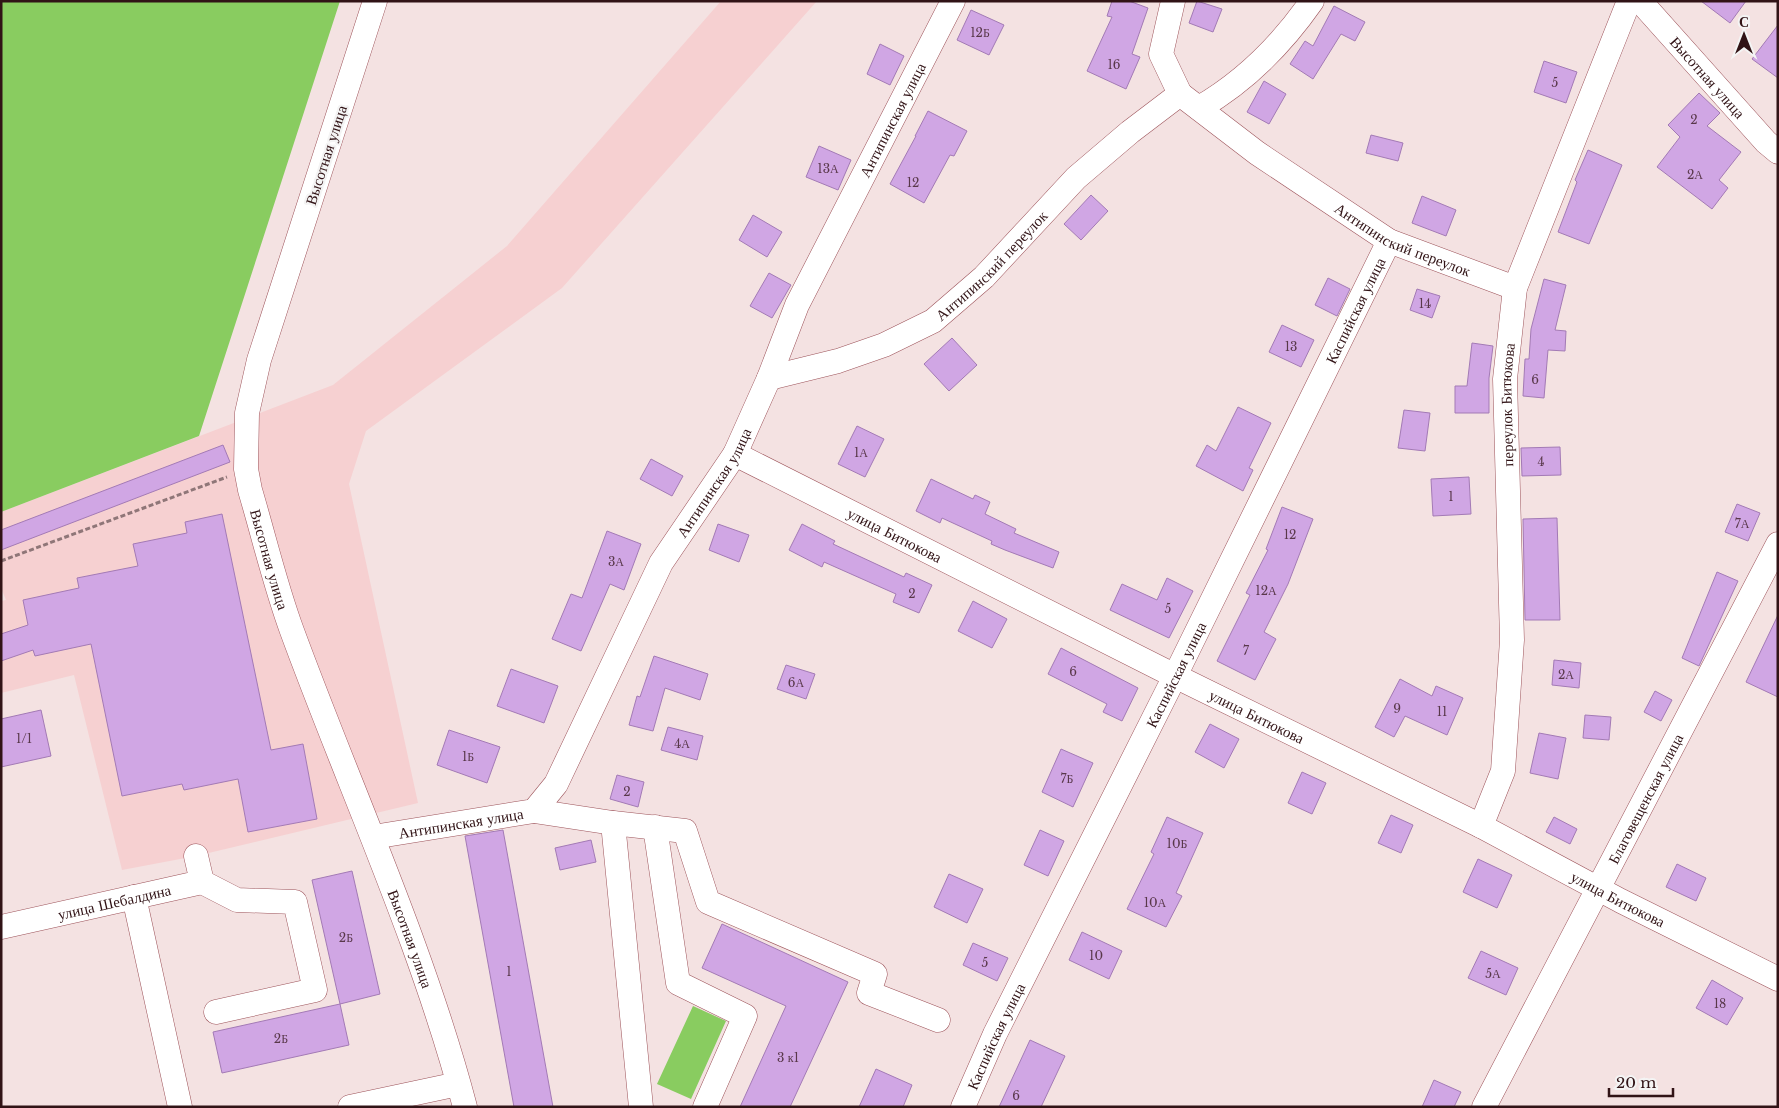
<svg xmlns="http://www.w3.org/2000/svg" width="1779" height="1108" font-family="'Libre Baskerville',serif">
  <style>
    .built { fill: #f6d0d1 }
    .green { fill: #89cc60 }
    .building { fill: #d0a6e4; stroke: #a37ab5 }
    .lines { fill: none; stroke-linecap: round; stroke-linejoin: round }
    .minor-casing { stroke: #9d535a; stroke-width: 25 }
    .path { stroke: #8f7678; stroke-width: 3; stroke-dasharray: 5 2.5; stroke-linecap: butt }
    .minor { stroke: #fff; stroke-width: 24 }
    .labels { text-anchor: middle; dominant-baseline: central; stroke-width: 4.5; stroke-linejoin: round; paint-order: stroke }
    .number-label { font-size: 12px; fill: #59384a }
    .street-label { font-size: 15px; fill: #311316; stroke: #f4f4f4 }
  </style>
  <rect width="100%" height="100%" fill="#f4e2e2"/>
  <path class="built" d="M721 1H817L562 288 366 431 349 484 418 803 196 856 122 870 74 675 1 693V601L6 600 1 588V512L333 385 507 246Z"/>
  <path class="green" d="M1 1H340L199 436 1 512Z
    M693 1006 726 1021 691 1099 657 1084Z"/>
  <path class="building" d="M1112 1H1129L1148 8 1132 54 1140 57 1126 89 1087 71 1112 17 1107 16Z
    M1197 1 1222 9 1213 32 1189 23Z
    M1701 1H1746L1730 23Z
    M1334 6 1365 22 1355 41 1341 34 1313 79 1290 64 1305 41 1313 46Z
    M971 10 1004 25 989 55 957 40Z
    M1778 25V78L1752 59Z
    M880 44 904 56 890 85 867 74Z
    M1544 61 1577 72 1566 103 1534 92Z
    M1264 81 1286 94 1269 124 1247 112Z
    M1699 93 1720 113 1707 126 1741 152 1719 180 1728 188 1712 209 1657 167 1680 137 1668 125Z
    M928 111 967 131 954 156 950 155 924 203 890 184 916 136H915Z
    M1371 135 1403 143 1398 161 1366 153Z
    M819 146 851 160 838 190 806 177Z
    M1588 150 1622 165 1589 244 1558 232 1577 182 1575 180Z
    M1091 195 1108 211 1081 240 1064 224Z
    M1422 196 1456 210 1446 236 1412 223Z
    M753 215 782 232 767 257 739 240Z
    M769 273 791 285 772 318 750 306Z
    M1328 278 1350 289 1337 316 1315 305Z
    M1544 279 1566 285 1555 330 1566 331 1565 351 1548 350 1544 398 1523 396 1525 359H1529L1531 329Z
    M1417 289 1440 296 1432 318 1410 310Z
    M1282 325 1314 340 1301 367 1269 352Z
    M952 338 977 365 949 391 924 364Z
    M1472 343 1493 346 1489 378V413H1455V386H1467Z
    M1238 407 1271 423 1249 468 1253 470 1243 491 1196 466 1207 445 1216 451Z
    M1404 410 1430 413 1425 451 1398 448Z
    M857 426 884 439 865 477 838 464Z
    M223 445 230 462 1 550V530Z
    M1560 447 1561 475 1522 476 1521 448Z
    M651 459 683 476 672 496 640 479Z
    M1469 477 1471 514 1433 516 1431 479Z
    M931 479 973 499 975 495 990 502 985 514 1016 529 1014 533 1059 552 1053 568 1005 550 991 544 992 541 942 518 940 523 916 511Z
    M1737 504 1760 513 1748 541 1725 532Z
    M1282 507 1313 519 1288 584 1264 632 1276 639 1255 680 1217 661 1250 595 1246 593 1268 550 1266 549Z
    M222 514 271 750 303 744 317 819 248 832 238 779 184 790 182 784 122 796 91 644 35 656 33 650 1 661V634L28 625 23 600 79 588 77 578 138 566 133 544 187 533 185 522Z
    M1557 518 1560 620H1525L1523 519Z
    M718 524 749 535 739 562 709 550Z
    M802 524 835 541 833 544 904 577 906 573 932 585 919 613 893 602 896 594 824 562 822 567 789 550Z
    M607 531 641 544 624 590 610 584 581 651 552 639 571 594 582 598Z
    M1717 572 1738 581 1699 666 1682 658Z
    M1167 578 1193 591 1169 638 1110 610 1122 584 1157 600Z
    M973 601 1007 619 992 648 958 631Z
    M1778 615V697L1746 682Z
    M1061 648 1138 688 1122 721 1103 712 1107 704 1048 674Z
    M654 656 708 674 700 700 665 688 653 731 629 725 637 696 640 697Z
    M1554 660 1581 663 1579 688 1552 685Z
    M786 665 815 674 806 699 777 689Z
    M511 669 558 686 544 723 497 706Z
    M1400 679 1432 696 1436 686 1463 698 1447 735 1405 716 1394 737 1375 727Z
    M1655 691 1672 700 1661 721 1644 712Z
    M41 710 51 756 1 767V719Z
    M1585 715 1611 717 1609 740 1583 738Z
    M1210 724 1239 739 1224 768 1195 752Z
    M668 727 703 736 697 760 661 750Z
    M449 730 500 747 487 783 437 765Z
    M1539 733 1566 738 1558 779 1530 773Z
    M1061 749 1093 763 1073 807 1042 792Z
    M1302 772 1326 783 1312 814 1288 803Z
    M617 775 644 782 638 807 610 799Z
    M1391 815 1413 825 1401 853 1378 843Z
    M1167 817 1203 833 1176 893 1182 896 1166 927 1127 909 1154 854 1151 852Z
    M1554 817 1577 829 1570 844 1546 832Z
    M503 830 553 1107H514L465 836Z
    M1040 830 1064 841 1048 876 1024 865Z
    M591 840 596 862 560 870 555 848Z
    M1478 859 1512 875 1497 908 1463 892Z
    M1677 864 1706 878 1696 901 1666 887Z
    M352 871 380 994 340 1004 312 880Z
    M949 874 983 889 967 923 934 907Z
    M722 924 848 982 790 1107H740L786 1006 702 968Z
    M1082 932 1122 951 1109 979 1069 960Z
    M973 943 1008 958 997 981 963 965Z
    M1481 951 1518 968 1506 995 1468 978Z
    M1712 980 1743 998 1727 1025 1696 1008Z
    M340 1004 349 1045 222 1073 213 1032Z
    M1030 1040 1065 1056 1041 1107H999Z
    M876 1069 912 1085 903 1107H859Z
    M1434 1080 1461 1092 1454 1107H1422Z"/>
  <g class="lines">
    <g class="minor-casing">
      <g id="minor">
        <path id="s1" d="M375 1 259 360 247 413 246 469 250 490C264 537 275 585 292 631 350 789 422 944 465 1107"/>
        <path d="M1173 1 1161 54 1180 94"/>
        <path id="s2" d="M1640 1 1766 142 1778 152"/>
        <path d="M1199 108C1244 82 1282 44 1312 1"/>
        <path id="s3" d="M769 378 838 361 884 345 933 321 984 277 1076 178 1130 132 1180 94 1257 153 1389 241 1515 288"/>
        <path id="s4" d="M735 454 1175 676 1481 826 1621 901 1778 979"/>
        <path d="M534 811 613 823 685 831 708 902 875 974 869 993 938 1020"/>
        <path d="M613 823 641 1107"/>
        <path id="s5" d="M1481 826 1503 771 1512 640 1505 379 1515 288 1629 1"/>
        <path d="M655 827 678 983 745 1016 705 1107"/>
        <path id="s6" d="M373 837 534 811 556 784 661 563 735 454 769 378 797 305 953 1"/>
        <path d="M202 882 237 900 295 902 315 990 216 1012"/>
        <path d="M134 897 180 1107"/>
        <path id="s7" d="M1 927 202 882 196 856"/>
        <path d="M350 1107 458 1084"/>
        <path id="s8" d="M963 1107 995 1034 1175 676 1389 241"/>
        <path id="s9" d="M1484 1107 1778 544"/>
      </g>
    </g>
    <path class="path" d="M1 561 227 477"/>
    <use href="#minor" class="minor"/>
  </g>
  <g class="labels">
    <g class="number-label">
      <text x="980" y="32">12Б</text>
      <text x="1114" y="64">16</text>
      <text x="1555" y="82">5</text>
      <text x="1694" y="119">2</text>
      <text x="828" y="168">13А</text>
      <text x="1695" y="174">2А</text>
      <text x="913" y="182">12</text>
      <text x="1425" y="303">14</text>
      <text x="1291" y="346">13</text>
      <text x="1535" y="379">6</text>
      <text x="861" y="452">1А</text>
      <text x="1541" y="461">4</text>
      <text x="1451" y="496">1</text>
      <text x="1742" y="523">7А</text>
      <text x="1290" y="534">12</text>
      <text x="616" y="561">3А</text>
      <text x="1266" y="590">12А</text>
      <text x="912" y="593">2</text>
      <text x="1168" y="608">5</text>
      <text x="1246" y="650">7</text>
      <text x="1073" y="671">6</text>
      <text x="1566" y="674">2А</text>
      <text x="796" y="682">6А</text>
      <text x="1397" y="708">9</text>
      <text x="1442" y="711">11</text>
      <text x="24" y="738">1/1</text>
      <text x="682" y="743">4А</text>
      <text x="468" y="756">1Б</text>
      <text x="1067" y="778">7Б</text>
      <text x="627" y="791">2</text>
      <text x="1177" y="843">10Б</text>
      <text x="1155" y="902">10А</text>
      <text x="346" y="937">2Б</text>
      <text x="1096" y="955">10</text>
      <text x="985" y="962">5</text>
      <text x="509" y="971">1</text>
      <text x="1493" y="973">5А</text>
      <text x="1720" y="1003">18</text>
      <text x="281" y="1038">2Б</text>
      <text x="788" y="1057">3 к1</text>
      <text x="1016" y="1095">6</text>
    </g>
    <g class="street-label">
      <text stroke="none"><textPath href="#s2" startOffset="102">Высотная улица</textPath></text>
      <text stroke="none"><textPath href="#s6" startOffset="944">Антипинская улица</textPath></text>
      <text transform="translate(326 155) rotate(-72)">Высотная улица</text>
      <text stroke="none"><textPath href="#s3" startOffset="778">Антипинский переулок</textPath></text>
      <text stroke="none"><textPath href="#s3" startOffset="255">Антипинский переулок</textPath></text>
      <text stroke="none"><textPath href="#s8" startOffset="888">Каспийская улица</textPath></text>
      <text stroke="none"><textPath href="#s5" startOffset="426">переулок Битюкова</textPath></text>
      <text stroke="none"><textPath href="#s6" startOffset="539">Антипинская улица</textPath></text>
      <text stroke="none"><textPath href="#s4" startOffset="179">улица Битюкова</textPath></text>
      <text stroke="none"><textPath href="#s1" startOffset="581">Высотная улица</textPath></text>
      <text stroke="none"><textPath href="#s8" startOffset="482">Каспийская улица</textPath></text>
      <text stroke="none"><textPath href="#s4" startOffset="584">улица Битюкова</textPath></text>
      <text stroke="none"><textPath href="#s9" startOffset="348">Благовещенская улица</textPath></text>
      <text stroke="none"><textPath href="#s6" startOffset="89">Антипинская улица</textPath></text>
      <text stroke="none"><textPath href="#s4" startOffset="989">улица Битюкова</textPath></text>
      <text stroke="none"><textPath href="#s7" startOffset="116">улица Шебалдина</textPath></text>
      <text stroke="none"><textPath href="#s1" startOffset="986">Высотная улица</textPath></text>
      <text stroke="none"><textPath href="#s8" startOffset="78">Каспийская улица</textPath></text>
    </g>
  </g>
  <rect width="1779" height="1108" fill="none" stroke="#311316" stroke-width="5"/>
  <g transform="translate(1744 35)" stroke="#f4f4f4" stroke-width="4" paint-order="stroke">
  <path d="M0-4L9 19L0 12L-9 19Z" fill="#311316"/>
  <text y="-8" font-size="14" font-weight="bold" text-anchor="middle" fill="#311316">С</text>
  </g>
  <path d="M1609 1088v8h64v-8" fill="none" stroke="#311316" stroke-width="2.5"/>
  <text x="1616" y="1088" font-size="15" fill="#311316" stroke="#f4f4f4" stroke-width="4" paint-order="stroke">20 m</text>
</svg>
